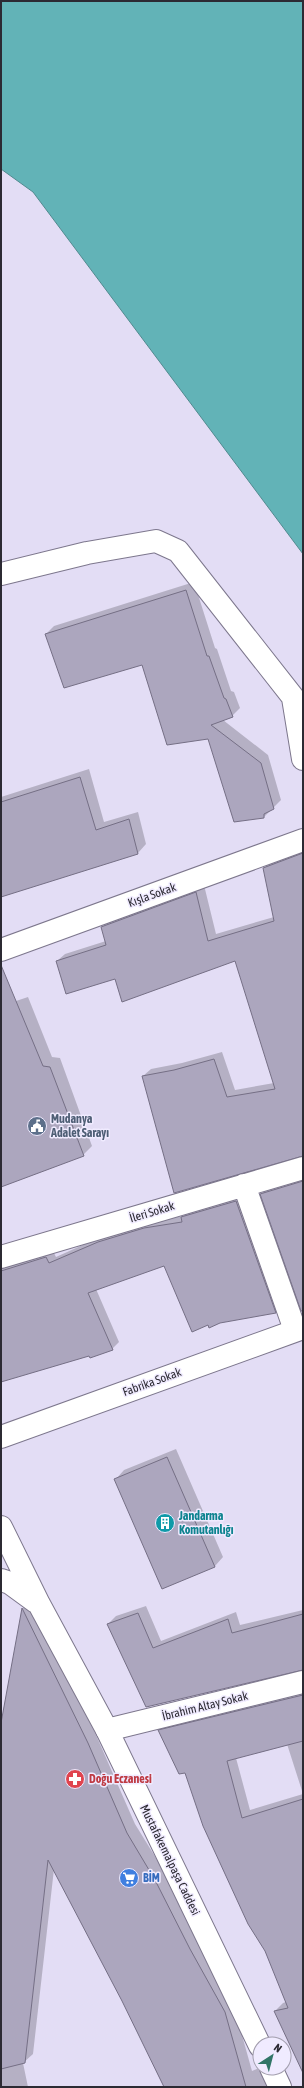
<svg xmlns="http://www.w3.org/2000/svg" width="304" height="2088" font-family="'Asap Condensed',sans-serif">
  <style>
    .water { fill: #62b3b7; stroke: #528a8f }
    .shadow { fill: #0003; fill-rule: evenodd }
    .building { fill: #aca6be; stroke: #756f85 }
    .lines { fill: none; stroke-linecap: round; stroke-linejoin: round }
    .minor-casing { stroke: #7d778d; stroke-width: 24 }
    .major-casing { stroke: #7d778d; stroke-width: 24 }
    .minor { stroke: #fff; stroke-width: 22 }
    .major { stroke: #fff; stroke-width: 22 }
    .labels { text-anchor: middle; dominant-baseline: central; stroke-width: 3; stroke-linejoin: round; paint-order: stroke }
    .street-label { font-size: 12px; fill: #2c2a33; stroke: #f0ebff }
    .service-label { font-size: 12px; font-weight: bold; fill: #4e5e75; stroke: #f0ebff; text-anchor: start }
    .culture-label { font-size: 12px; font-weight: bold; fill: #0d838f; stroke: #f0ebff; text-anchor: start }
    .health-label { font-size: 12px; font-weight: bold; fill: #be3a42; stroke: #f0ebff; text-anchor: start }
    .shop-label { font-size: 12px; font-weight: bold; fill: #366cbe; stroke: #f0ebff; text-anchor: start }
  </style>
  <rect width="100%" height="100%" fill="#e3ddf5"/>
  <path class="water" d="M1 1H303V554L33 192 1 169Z"/>
  <path class="shadow" d="M194 582 215 648 217 649 231 691 234 692 240 708 232 716 223 720 268 755 281 800 264 817 208 738 143 663 46 634 54 626Z
    M89 769 104 822 138 812 146 844 138 853 1 896V797Z
    M303 849V1155L143 1076 151 1069 182 1063 222 1052 235 1090 274 1083 236 960 116 977 57 961 65 954 106 941 102 927 110 919 204 885 216 934 274 917 264 868 272 860Z
    M28 997 52 1057 60 1058 92 1146 83 1155 1 1186V1006Z
    M303 1175V1305L261 1194 269 1186Z
    M243 1195 282 1305 275 1312 165 1264 96 1289 119 1342 112 1349 1 1381V1266L53 1251 56 1257 105 1235 152 1221 183 1216 188 1211Z
    M176 1449 223 1557 215 1566 163 1588 116 1479 124 1470Z
    M31 1600 96 1735 135 1824 164 1871 233 2003 252 2071 259 2068 269 2087H166L123 2001 54 1869 33 2054 23 2063 28 2087H1V1726L23 1608Z
    M146 1606 161 1641 236 1612 240 1625 303 1610V1669L147 1706 108 1624 116 1616Z
    M303 1689V2048L275 2011 283 2003 286 2002 266 1950 186 1771 159 1731 167 1723ZM287 1744 303 1794 250 1810 236 1758Z"/>
  <path class="building" d="M186 590 207 656H209L224 698 226 699 233 717 211 725 261 763 274 809 264 814V818L234 822 208 739 167 745 142 665 64 688 45 634Z
    M80 777 96 830 129 819 138 854 1 897V802Z
    M303 853V1156L174 1193 142 1076 174 1070 214 1059 227 1097 275 1089 235 961 122 1002 115 979 66 994 56 961 106 945 101 927 196 892 208 941 274 921 263 868Z
    M1 965 43 1066 50 1067 84 1156 1 1187Z
    M303 1181V1311H301L260 1194Z
    M236 1201 276 1313 220 1323 209 1328 208 1325 192 1332 164 1266 88 1293 113 1350 90 1358 89 1356 1 1382V1271L46 1257 49 1263 98 1242 144 1228 182 1222 181 1217Z
    M167 1457 215 1567 162 1589 114 1479Z
    M22 1608 88 1743 127 1833 155 1880 190 1949 225 2012 246 2087H164L122 2001 48 1860 25 2063 1 2069V1723Z
    M138 1613 153 1648 228 1619 232 1633 303 1614V1670L146 1707 107 1624Z
    M303 1695V1741L227 1761 242 1818 303 1799V2073L274 2011 288 2008 265 1951 248 1924 203 1826 185 1773 179 1774 158 1730Z"/>
  <g class="lines">
    <g class="minor-casing">
      <path id="minor" d="M1 574 87 553 156 541 178 551 303 710
        M293 698 303 759
        M1 950 303 840
        M244 1185 295 1330
        M1 1257 303 1168
        M1 1437 303 1328
        M107 1730 303 1682"/>
    </g>
    <g class="major-casing">
      <path id="major" d="M1 1527 39 1604 107 1730 260 2046
        M1 1580 10 1583 36 1602
        M271 2068 280 2087"/>
    </g>
    <use href="#minor" class="minor"/>
    <use href="#major" class="major"/>
  </g>
  <defs>
    <g id="civic-disc" transform="scale(1)"><circle r="9.5" fill="#5c6f8a" stroke="#f0ebff"/><path d="M-.6-6.5H3V-4.5H.6V-3L4-1V1h2V6H-6V1h2V-1L-.6-3ZM-1.2 2.5V6h2.4V2.5Z" fill="#fff"/></g>
    <g id="building-disc" transform="scale(1)"><circle r="9.5" fill="#0f9aa8" stroke="#f0ebff"/><path d="M-4-6H4V6H1V3H-1V6H-4ZM-2.5-4.3h1.7v1.8h-1.7ZM.8-4.3h1.7v1.8H.8ZM-2.5-1h1.7V.8h-1.7ZM.8-1h1.7V.8H.8Z" fill="#fff"/></g>
    <g id="pharmacy-disc" transform="scale(1)"><circle r="9.5" fill="#e0444e" stroke="#f0ebff"/><path d="M-2-6h4v4h4v4h-4v4h-4v-4h-4v-4h4Z" fill="#fff"/></g>
    <g id="supermarket-disc" transform="scale(1)"><circle r="9.5" fill="#3f7fe0" stroke="#f0ebff"/><path d="M-6-5.5h2.5l.6 2H6L4.5 2H-2.5L-4.4-4H-6ZM-1.5 3.2a1.3 1.3 0 1 0 .1 0ZM3 3.2a1.3 1.3 0 1 0 .1 0Z" fill="#fff"/></g>
  </defs>
  <g fill-rule="evenodd">
    <use href="#civic-disc" x="37" y="1126"/>
    <use href="#building-disc" x="165" y="1523"/>
    <use href="#pharmacy-disc" x="75" y="1779"/>
    <use href="#supermarket-disc" x="129" y="1878"/>
  </g>
  <g class="labels">
    <g class="street-label">
      <text transform="translate(152 895) rotate(-20)">Kışla Sokak</text>
      <text transform="translate(152 1212) rotate(-17)">İleri Sokak</text>
      <text transform="translate(152 1382) rotate(-20)">Fabrika Sokak</text>
      <text transform="translate(205 1706) rotate(-14)">İbrahim Altay Sokak</text>
      <text transform="translate(170 1860) rotate(64)">Mustafakemalpaşa Caddesi</text>
    </g>
    <g class="service-label">
      <text x="51" y="1119">Mudanya<tspan x="51" dy="14">Adalet Sarayı</tspan></text>
    </g>
    <g class="culture-label">
      <text x="179" y="1516">Jandarma<tspan x="179" dy="14">Komutanlığı</tspan></text>
    </g>
    <g class="health-label">
      <text x="89" y="1779">Doğu Eczanesi</text>
    </g>
    <g class="shop-label">
      <text x="143" y="1878">BİM</text>
    </g>
  </g>
  <rect width="304" height="2088" fill="none" stroke="#2c2a33" stroke-width="4"/>
  <g transform="translate(272 2056) rotate(36)"><circle r="19" fill="#f0ebff" stroke="#a29ead"/>
  <path d="M0-3L7 15L0 10L-7 15Z" fill="#317567"/>
  <text y="-6" font-size="11" font-weight="bold" text-anchor="middle" fill="#2c2a33">N</text>
  </g>
</svg>
